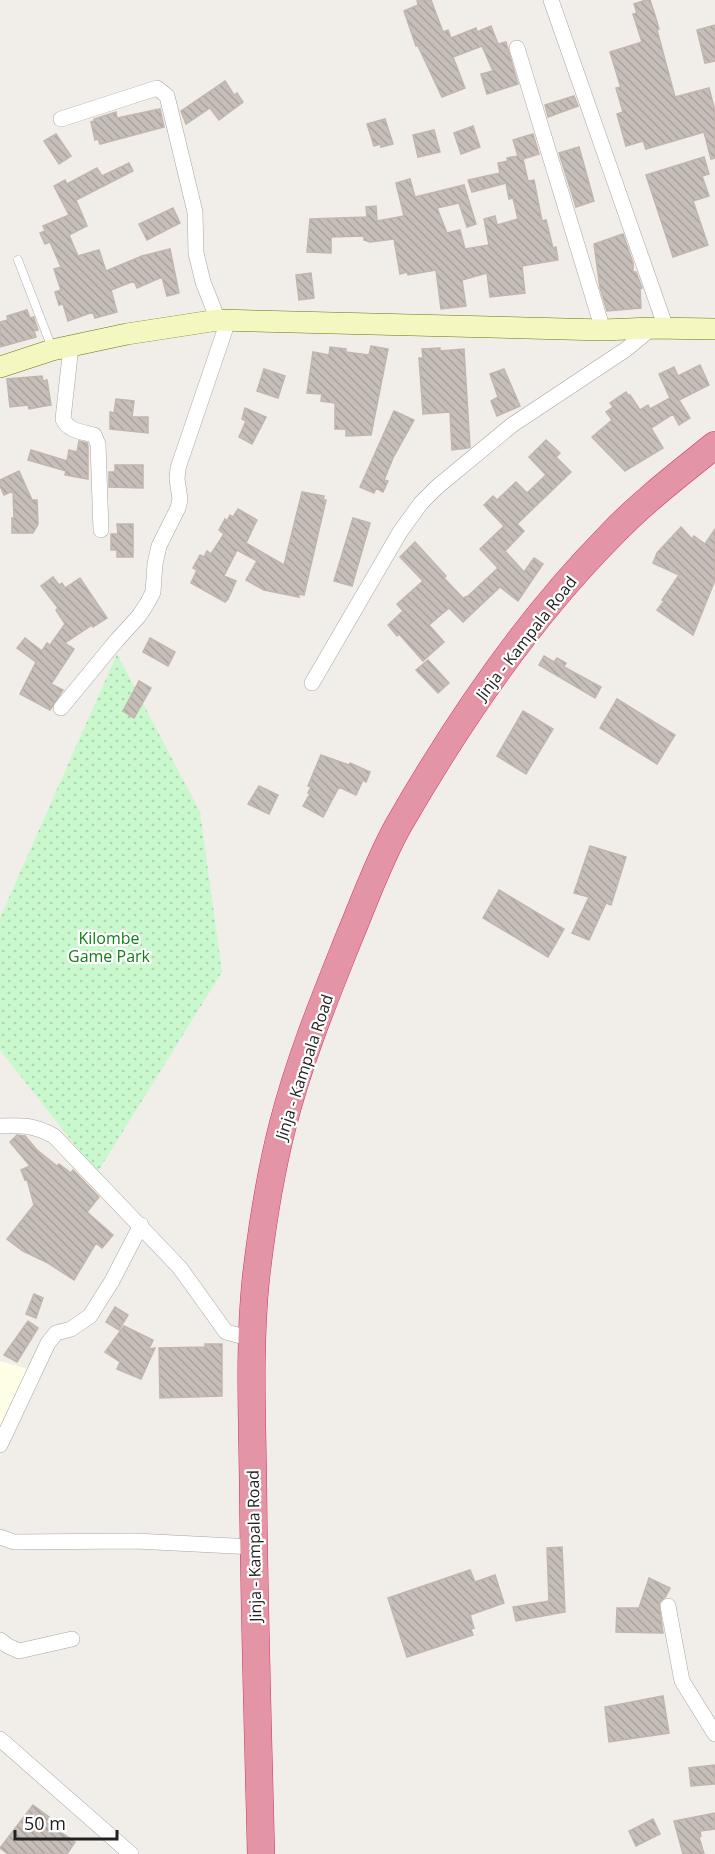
<svg xmlns="http://www.w3.org/2000/svg" width="715" height="1854" font-family="'Open Sans',sans-serif">
  <style>
    .education { fill: #fefde5 }
    .park { fill: url(#park-dots) }
    .building { fill: url(#building-back-hatch); stroke: #c2b5ac; stroke-width: 1.5 }
    .lines { fill: none; stroke-linecap: round; stroke-linejoin: round }
    .lane-casing { stroke: #a6a6a6; stroke-width: 9 }
    .street-casing { stroke: #a6a6a6; stroke-width: 16 }
    .secondary-casing { stroke: #6c760b; stroke-width: 22 }
    .highway-casing { stroke: #d3326b; stroke-width: 28 }
    .lane { stroke: #fff; stroke-width: 8 }
    .street { stroke: #fff; stroke-width: 15 }
    .secondary { stroke: #f5f7c1; stroke-width: 21 }
    .highway { stroke: #e495a5; stroke-width: 27 }
    .labels { text-anchor: middle; dominant-baseline: central; stroke-width: 4.5; stroke-linejoin: round; paint-order: stroke }
    .street-label { font-size: 16px; fill: #222; stroke: #fff }
    .park-label { font-size: 16px; fill: #127e19; stroke: #fff }
  </style>
  <defs>
    <pattern id="park-dots" width="8" height="8" patternUnits="userSpaceOnUse" patternTransform="scale(1.5)"><rect width="8" height="8" fill="#caf8cd"/><path d="M2 2h.1M6 6h.1" fill="none" stroke="#add4b0" stroke-width="1.8" stroke-linecap="round"/></pattern>
    <pattern id="building-back-hatch" width="6" height="6" patternUnits="userSpaceOnUse" patternTransform="scale(1.5)"><rect width="6" height="6" fill="#c6beb8"/><path d="M-1 5l2 2M0 0l6 6M5-1l2 2" fill="none" stroke="#aaa39e"/></pattern>
  </defs>
  <rect width="100%" height="100%" fill="#f1eee9"/>
  <path class="education" d="M0 1361 28 1369 0 1432Z"/>
  <path class="park" d="M117 654 200 812 222 972 97 1173 0 1050V918Z"/>
  <path class="building" d="M417 0H431L443 32 448 30 451 38 476 28 477 32 491 26 498 44 506 42 518 84 487 94 481 74 493 71 482 46 453 57 465 88 442 97 418 46H416L404 11 418 5Z
    M646 0H650L655 15 659 29 657 30 675 97 709 88 715 111V158L711 159 704 132 646 149 643 141 626 146 617 114 623 112 616 88 621 87 620 85 610 52 642 42 633 14 637 13 634 4Z
    M715 25V61L705 63 697 30Z
    M225 81 234 95 237 93 243 102 219 120 210 108 186 124 181 111Z
    M574 96 578 106 548 117 545 105Z
    M160 109 164 127 100 144 98 139 95 140 91 122 94 121V119L116 112 117 118Z
    M385 119 393 144 381 147 380 144 374 146 367 124Z
    M473 126 480 147 461 154 454 133Z
    M434 130 440 152 418 157 413 135Z
    M56 134 71 156 59 164 44 141Z
    M533 134 539 154 523 159 528 181 534 180 542 221 546 220 553 248 556 247 558 260 522 266 525 293 490 297 487 273 462 280 466 306 441 309 436 270 408 275 407 272 400 274 394 239 370 242 364 240V236L331 237V253L307 252 310 219 367 217 366 207 376 206 377 221 404 216 396 183 410 179 415 197 464 185 476 224 467 227 459 203 437 208 447 233 460 230 465 249 489 245 484 219 495 216 497 225 518 219 513 198 509 199 506 183 472 192 468 180 500 173 498 163 508 161 507 158 518 156 513 140Z
    M579 147 594 201 576 207 559 153Z
    M704 157 709 174 702 176 709 196 693 201 708 245 673 257 646 175Z
    M129 163 133 171 76 200 87 226 69 235 78 256 99 250 106 271 142 256 170 249 179 293 167 296 162 277 137 288 134 281 111 290 117 312 95 318 93 312 68 321 63 304 59 305 55 292 61 290 54 269 61 267 50 242 45 244 40 233 45 231 43 226 69 215 54 186 65 180 67 184 97 168 102 176Z
    M173 208 180 223 147 240 139 224Z
    M623 234 633 263V272H636L642 288 640 289 641 308 607 311 600 288 594 244Z
    M311 273 314 298 299 300 296 275Z
    M27 310 30 318 34 317 35 321 38 330 34 331 36 337 0 347V322L8 320 7 316Z
    M371 346 388 349 371 435 346 436V429H335V403L321 401 322 394 307 393 313 352 329 355 330 347 346 349V352L369 355Z
    M440 348V351L464 349 470 447 468 448 452 450 450 412 423 414 419 358H423L422 349Z
    M700 365 709 385 679 400 690 418 679 425 673 414 651 428 663 448 625 471 592 437 612 420 606 412 613 407 610 403 626 392 629 396 630 395 640 410 648 405 650 409 670 398 659 374 674 367 678 376Z
    M264 369 285 376 278 398 257 391Z
    M504 369 520 406 497 416 491 401 498 397 490 374Z
    M42 376 43 381 47 380 51 405 29 409 28 405 10 407 7 379Z
    M116 399 134 401 132 417H148V433L110 429V412L114 413Z
    M245 408 266 417 252 444 239 437 246 421 242 419Z
    M394 411 414 420 393 458 384 480 388 481 383 492 376 488 374 493 360 487Z
    M546 440 560 453 556 457 571 472 517 524 524 531 505 551 524 572 534 558 543 564 518 601 500 587 463 622 449 608 429 625 444 642 423 661 399 634 397 636 388 625 403 611 397 604 423 581 400 557 415 542 446 576 444 578 463 598 468 596 498 568 480 549 504 526 484 505 493 496 497 500 516 482 527 493 546 475 529 457Z
    M79 441 87 443 88 446V479L65 475 66 471 28 460 31 450 67 461 69 450 77 452Z
    M115 465H143V488L109 487V472H115Z
    M19 471 32 500H37L38 524 33 533H12V518H14L13 491 4 495 0 486V480Z
    M302 492 324 496 323 500H326L304 595 299 594V597L264 590 246 580 257 561 237 550 224 576 236 581 228 599 225 602 191 583 197 570 193 568 200 555 204 557 207 551 211 554 224 534 219 530 225 519 227 521 230 515 233 517 238 509 257 520 246 543 284 565Z
    M353 518 370 523 352 586 334 581Z
    M117 524H133V557H117V550H111V534H118Z
    M681 527 692 539 694 536 705 544 715 529V580L693 635 657 610 664 601 662 600 679 575 653 563 657 553Z
    M53 577 59 585 62 583 65 588 80 578 107 618 93 627 92 625 65 643 74 649 51 684 63 690 50 710 20 694 36 662 17 648 25 638 42 651 47 643 50 645 65 624 56 610 58 608 41 586Z
    M150 638 175 652 168 666 143 652Z
    M544 656 554 662 557 658 566 663 564 667 601 687 595 698 539 665Z
    M428 660 449 683 438 693 416 670Z
    M139 681 151 688 134 718 123 711Z
    M617 699 675 735 657 764 600 728Z
    M523 711 553 729 526 774 497 756Z
    M321 755 349 765 350 763 370 772 366 782 363 780 356 795 339 787 323 817 303 806 310 794 308 793 311 787 308 786Z
    M259 786 278 795 269 814 248 804Z
    M590 846 626 857 611 905 606 903 589 940 572 933 589 897 574 893Z
    M499 890 564 929 548 957 483 918Z
    M17 1135 25 1136 37 1150 57 1166 59 1164 71 1173 73 1170 99 1197 87 1212 113 1235 102 1248 96 1243 74 1280 48 1263 23 1251 7 1239 34 1205 27 1179 25 1180 21 1170 30 1166 10 1142Z
    M34 1294 43 1298 36 1318 26 1314Z
    M115 1307 128 1315 119 1330 106 1322Z
    M28 1321 38 1328 17 1362 4 1355Z
    M124 1326 153 1340 149 1349 155 1348 141 1379 117 1369 120 1362 105 1352Z
    M205 1344H222V1396L160 1398 159 1348 205 1347Z
    M562 1547 565 1612 516 1621 513 1607 549 1601 547 1548Z
    M470 1570 475 1582 495 1575 504 1603 470 1615 474 1628 471 1629 473 1635 407 1657 388 1598Z
    M649 1578 670 1588 666 1596 659 1603 663 1633 616 1632 617 1608H639Z
    M663 1696 669 1733 609 1742 605 1707Z
    M715 1765V1784L691 1786 689 1768Z
    M33 1805 49 1817 46 1822 75 1842 67 1854H8L0 1848Z
    M715 1813V1829L700 1831 701 1836 699 1837 704 1854H683L674 1821Z
    M653 1819 660 1834 636 1846 629 1831Z"/>
  <g class="lines">
    <g class="lane-casing">
      <path id="lane" d="M18 260 52 348"/>
    </g>
    <g class="street-casing">
      <path id="street" d="M551 0 666 328
        M517 48 603 330
        M61 119 157 88 167 96 195 212 196 253 203 282 218 320
        M71 346 63 419C68 431 83 432 94 435L98 444 101 530
        M312 683 400 532 421 503 437 487 512 425 625 350 652 328
        M61 708 117 640 139 616 148 602 153 592 155 564 159 546 178 508 180 499 177 479 178 468 228 321
        M0 1126C23 1125 34 1125 54 1136L180 1268 226 1332 252 1339
        M0 1445 48 1343 56 1333 71 1329 90 1316 112 1281 141 1225
        M0 1537 14 1542 135 1541 254 1547
        M668 1606 682 1681 715 1734
        M0 1640 8 1646 19 1651 72 1639
        M0 1739 131 1854"/>
    </g>
    <g class="secondary-casing">
      <path id="secondary" d="M0 367 52 350 127 334 218 320 603 330 652 328 715 329"/>
    </g>
    <g class="highway-casing">
      <path id="highway" d="M261 1854C258 1729 254 1605 253 1480 252 1412 249 1344 256 1277 262 1226 270 1174 283 1124 299 1061 324 1000 348 940 364 902 378 862 398 826 457 723 525 622 609 537 641 503 679 474 715 445"/>
    </g>
    <use href="#lane" class="lane"/>
    <use href="#street" class="street"/>
    <use href="#secondary" class="secondary"/>
    <use href="#highway" class="highway"/>
  </g>
  <g class="labels">
    <g class="street-label">
      <text transform="translate(526 638) rotate(-52)">Jinja - Kampala Road</text>
      <text transform="translate(304 1067) rotate(-72)">Jinja - Kampala Road</text>
      <text transform="translate(254 1546) rotate(-91)">Jinja - Kampala Road</text>
    </g>
    <g class="park-label">
      <text x="109" y="938">Kilombe<tspan x="109" dy="18">Game Park</tspan></text>
    </g>
  </g>
  <path d="M15 1830v9h102v-9" fill="none" stroke="#222222" stroke-width="3"/>
  <text x="24" y="1830" font-size="18" fill="#222222" stroke="#ffffff" stroke-width="4.5" paint-order="stroke">50 m</text>
</svg>
